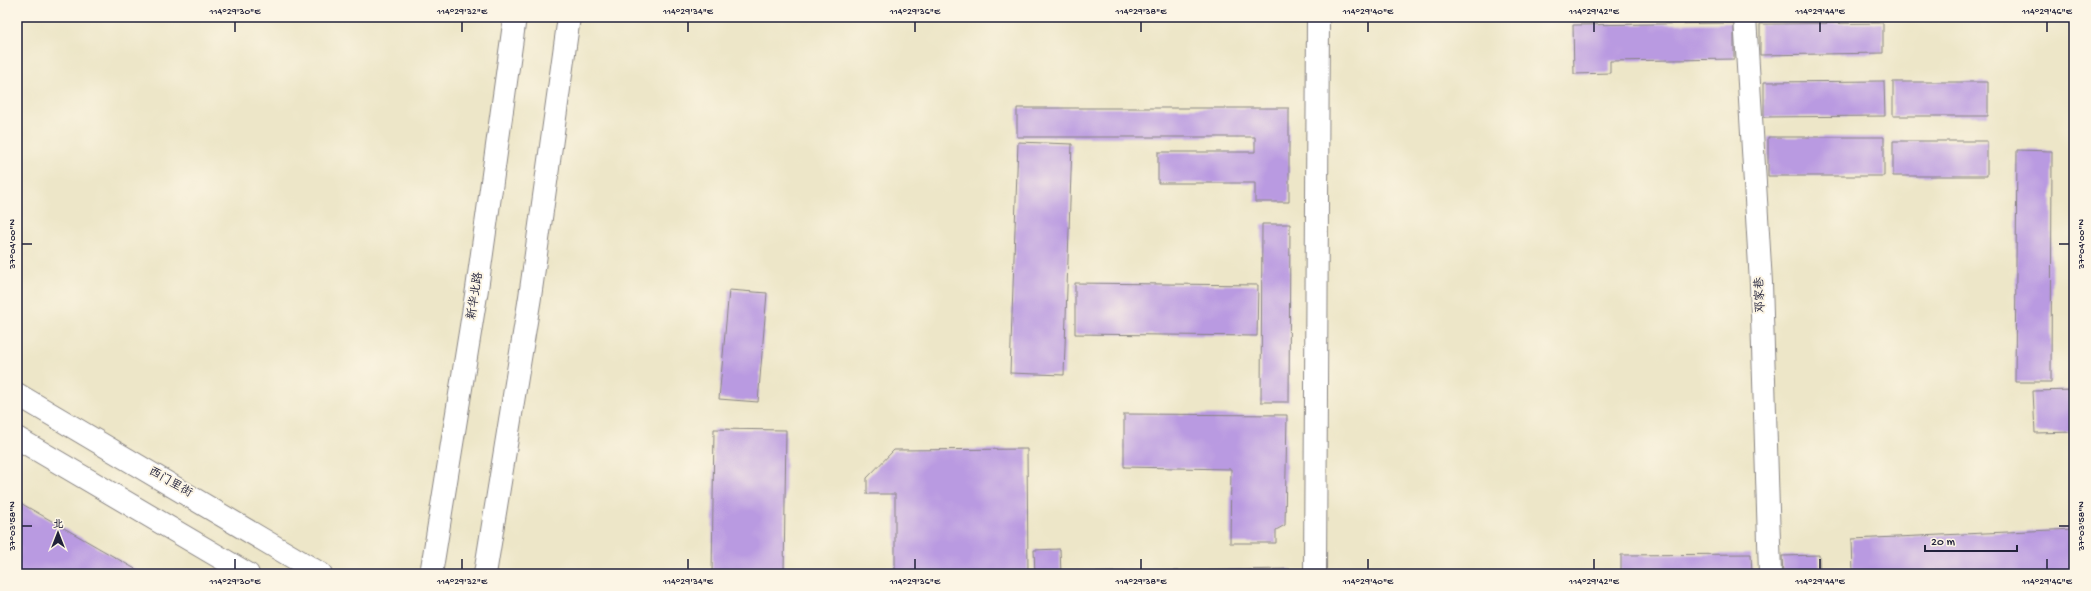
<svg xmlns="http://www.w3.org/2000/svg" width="2091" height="591" font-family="'Gochi Hand','LXGW WenKai TC',sans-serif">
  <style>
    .building { fill: #b99ae1 }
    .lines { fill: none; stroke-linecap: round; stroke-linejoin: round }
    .minor-casing { stroke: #888482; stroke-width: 24 }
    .tertiary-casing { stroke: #888482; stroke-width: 24 }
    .primary-casing { stroke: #888482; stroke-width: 24 }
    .minor { stroke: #fff; stroke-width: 22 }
    .tertiary { stroke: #fff; stroke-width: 22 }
    .primary { stroke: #fff; stroke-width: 22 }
    .ticks { fill: none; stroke: #22223b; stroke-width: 1.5 }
    .labels { text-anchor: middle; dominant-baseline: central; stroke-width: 4; stroke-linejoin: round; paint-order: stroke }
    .street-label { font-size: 12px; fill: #22223b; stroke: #fcf5e5 }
    .neatline { fill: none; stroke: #22223b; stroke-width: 1.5 }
    .ticks-label { font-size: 10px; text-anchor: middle; fill: #22223b }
  </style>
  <rect width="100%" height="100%" fill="#fcf5e5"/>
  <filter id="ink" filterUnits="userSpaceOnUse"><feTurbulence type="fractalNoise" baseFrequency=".025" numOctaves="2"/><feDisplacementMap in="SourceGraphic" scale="8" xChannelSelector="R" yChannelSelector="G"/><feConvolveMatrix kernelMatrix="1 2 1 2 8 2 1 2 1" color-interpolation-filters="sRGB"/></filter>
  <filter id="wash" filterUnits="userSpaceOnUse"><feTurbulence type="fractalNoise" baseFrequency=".012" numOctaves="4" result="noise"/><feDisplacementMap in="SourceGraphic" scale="16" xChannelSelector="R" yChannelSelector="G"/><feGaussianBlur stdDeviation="0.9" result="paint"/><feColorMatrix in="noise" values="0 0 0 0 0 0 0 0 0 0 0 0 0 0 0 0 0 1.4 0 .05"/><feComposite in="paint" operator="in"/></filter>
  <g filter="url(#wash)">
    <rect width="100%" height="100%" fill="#ede6c8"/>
    <g id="blocks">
      <path class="building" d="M1734 23V59L1610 61V73L1574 74 1573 25Z
        M1883 23V53L1760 55V24Z
        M1884 81 1885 116 1764 117V82Z
        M1893 82H1988V116H1893Z
        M1017 108H1289V202H1255V183H1158V152H1255V137H1017Z
        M1768 137H1884V176H1768Z
        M1893 141H1987V176H1893Z
        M1018 142 1072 144 1064 375 1010 373Z
        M2017 150 2052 151 2051 382H2015Z
        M1262 224H1290L1289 402H1261Z
        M1075 283 1258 285 1257 336 1075 334Z
        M729 290 767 293 758 402 719 399Z
        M2074 390V432L2035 433 2033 391Z
        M1124 414 1287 415 1285 525 1276 530V543H1230L1231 469 1124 467Z
        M714 429 786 430 784 574H712Z
        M1027 449 1028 574H895V494H867V478L894 450Z
        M17 501 144 574H17Z
        M2074 529V574H1853L1852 539Z
        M1060 549 1061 574H1035L1034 550Z
        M1751 554 1752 574H1621V555Z
        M1819 555 1820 574H1783L1782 556Z
        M1290 569V574H1068V573Z"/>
    </g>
  </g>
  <g filter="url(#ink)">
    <use href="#blocks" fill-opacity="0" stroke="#888482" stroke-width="1"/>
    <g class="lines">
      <g class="minor-casing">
        <path id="minor" d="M1745 17 1761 283 1770 574
          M1315 574 1318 17"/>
      </g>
      <g class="tertiary-casing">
        <path id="tertiary" d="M17 394 321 574
          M17 438 248 574"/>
      </g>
      <g class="primary-casing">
        <path id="primary" d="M431 574 477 289 515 17
          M485 574 530 297 569 17"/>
      </g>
      <use href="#minor" class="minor"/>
      <use href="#tertiary" class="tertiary"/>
      <use href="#primary" class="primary"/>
    </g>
  </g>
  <path class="ticks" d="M235 22V32M462 22V32M688 22V32M915 22V32M1141 22V32M1368 22V32M1594 22V32M1820 22V32M2047 22V32M22 244H32M2059 244H2069M22 526H32M2059 526H2069M235 559V569M462 559V569M688 559V569M915 559V569M1141 559V569M1368 559V569M1594 559V569M1820 559V569M2047 559V569"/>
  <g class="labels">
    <g class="street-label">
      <text transform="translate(1761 295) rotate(-92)">邓家巷</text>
      <text transform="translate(476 296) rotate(-81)">新华北路</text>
      <text transform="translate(170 483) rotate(30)">西门里街</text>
    </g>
  </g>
  <rect width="2091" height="591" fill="none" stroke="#fcf5e5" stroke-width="44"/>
  <g transform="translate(58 533)" stroke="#fcf5e5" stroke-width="3" paint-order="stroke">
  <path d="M0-3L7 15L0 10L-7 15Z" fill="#22223b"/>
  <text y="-6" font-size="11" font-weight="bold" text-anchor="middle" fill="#22223b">北</text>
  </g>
  <path d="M1925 545v6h92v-6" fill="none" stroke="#22223b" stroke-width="2"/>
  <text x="1931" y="545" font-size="12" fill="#22223b" stroke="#fcf5e5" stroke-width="3" paint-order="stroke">20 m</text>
  <rect x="22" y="22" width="2047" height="547" class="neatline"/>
  <g class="ticks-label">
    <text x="235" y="14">114°29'30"E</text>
    <text x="462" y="14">114°29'32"E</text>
    <text x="688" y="14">114°29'34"E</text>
    <text x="915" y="14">114°29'36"E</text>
    <text x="1141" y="14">114°29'38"E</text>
    <text x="1368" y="14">114°29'40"E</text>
    <text x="1594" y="14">114°29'42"E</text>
    <text x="1820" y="14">114°29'44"E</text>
    <text x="2047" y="14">114°29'46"E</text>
    <text transform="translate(11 244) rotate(-90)" y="4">37°04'00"N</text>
    <text transform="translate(2080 244) rotate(-90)" y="4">37°04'00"N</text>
    <text transform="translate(11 526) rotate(-90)" y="4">37°03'58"N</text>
    <text transform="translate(2080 526) rotate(-90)" y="4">37°03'58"N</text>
    <text x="235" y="584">114°29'30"E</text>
    <text x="462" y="584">114°29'32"E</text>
    <text x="688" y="584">114°29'34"E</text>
    <text x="915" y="584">114°29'36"E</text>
    <text x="1141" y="584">114°29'38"E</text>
    <text x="1368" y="584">114°29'40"E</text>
    <text x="1594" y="584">114°29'42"E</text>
    <text x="1820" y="584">114°29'44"E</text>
    <text x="2047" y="584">114°29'46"E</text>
  </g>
</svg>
